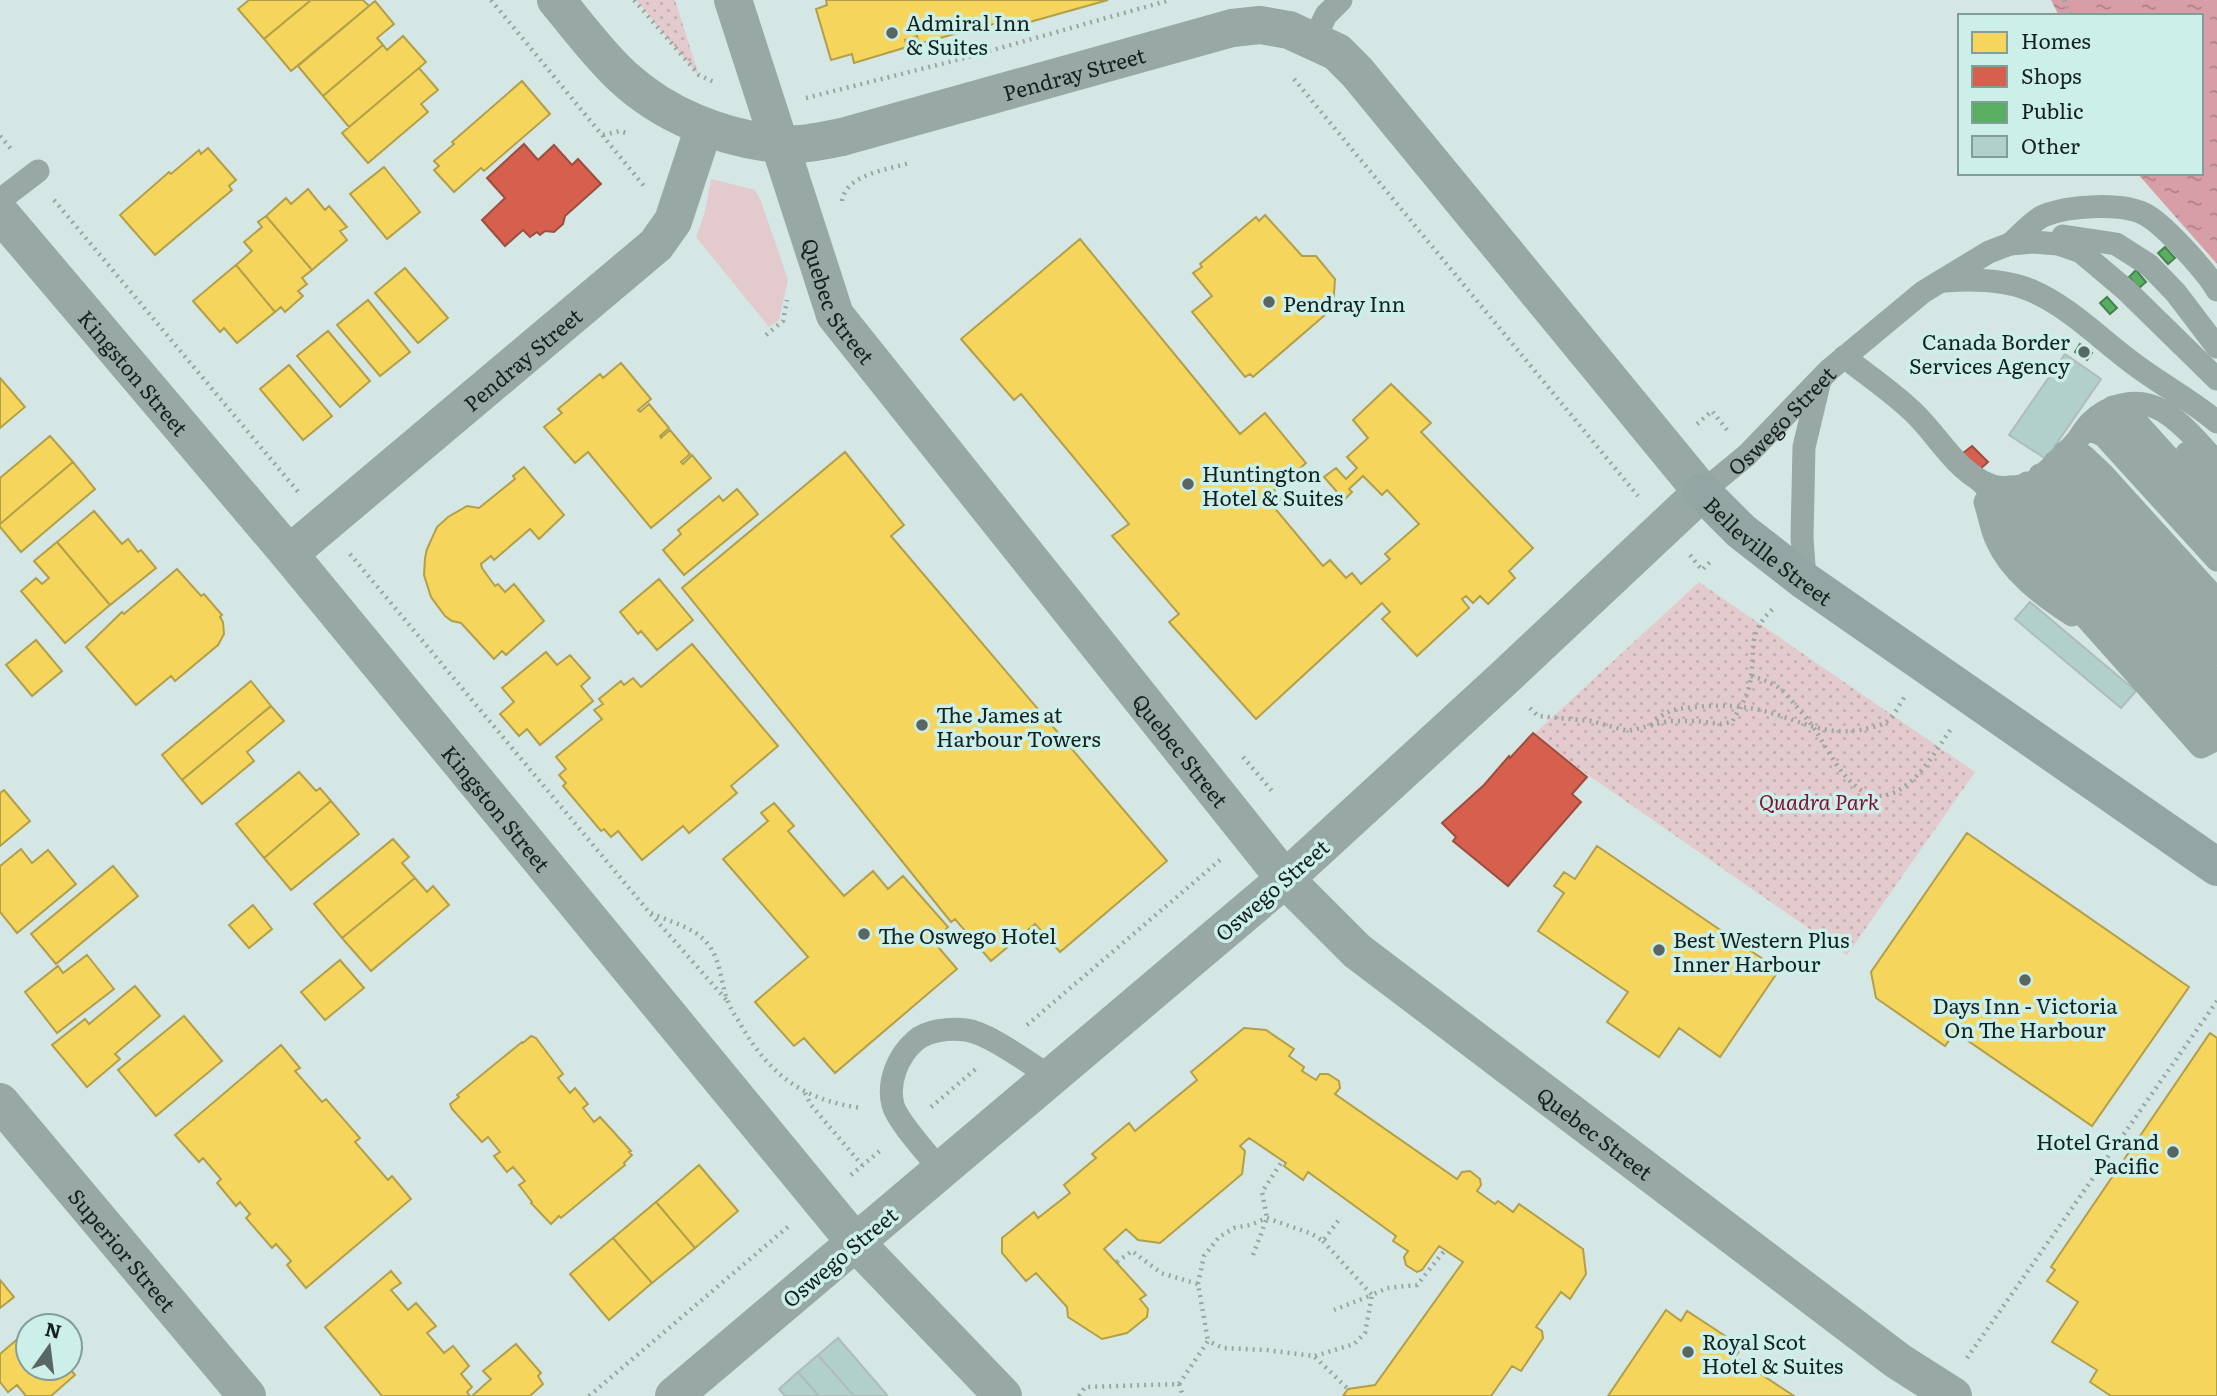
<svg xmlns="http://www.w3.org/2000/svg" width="2217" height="1396" font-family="Literata,serif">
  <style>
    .green { fill: #e3cacd }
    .park { fill: url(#park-dots) }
    .water { fill: url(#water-ripples) }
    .pier { fill: #d5e7e4 }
    .homes { fill: #f6d55c; stroke: #b29f4a; stroke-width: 2 }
    .shops { fill: #d6604d; stroke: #9c4d3f; stroke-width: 2 }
    .public { fill: #5aae61; stroke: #45844d; stroke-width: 2 }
    .building { fill: #b1d0cc; stroke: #aebcba; stroke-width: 2 }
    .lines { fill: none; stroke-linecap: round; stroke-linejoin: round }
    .path { stroke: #99a6a4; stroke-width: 4.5; stroke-dasharray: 2 5; stroke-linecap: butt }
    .service { stroke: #98a8a5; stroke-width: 23 }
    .minor { stroke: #98a8a5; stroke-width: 38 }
    .tertiary { stroke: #98a8a5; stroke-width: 38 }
    .secondary { stroke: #94a6a3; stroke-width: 38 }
    .poi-dot { fill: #586664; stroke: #cdefe9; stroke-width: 2.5 }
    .labels { text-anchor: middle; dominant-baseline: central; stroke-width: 7; stroke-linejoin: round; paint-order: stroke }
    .poi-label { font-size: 21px; fill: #14211f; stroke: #cdefe9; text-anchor: start }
    .street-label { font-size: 21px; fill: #14211f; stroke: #cdefe9 }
    .park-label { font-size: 21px; font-style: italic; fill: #7d1034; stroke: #cdefe9 }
  </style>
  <defs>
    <pattern id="park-dots" width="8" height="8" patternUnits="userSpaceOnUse" patternTransform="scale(1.75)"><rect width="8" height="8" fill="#e3cacd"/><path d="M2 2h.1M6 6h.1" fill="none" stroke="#c2adb0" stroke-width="1.8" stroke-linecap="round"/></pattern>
    <pattern id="water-ripples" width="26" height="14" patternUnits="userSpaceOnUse" patternTransform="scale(1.75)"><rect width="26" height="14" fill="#d79ea8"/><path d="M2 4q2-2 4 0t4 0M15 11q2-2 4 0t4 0" fill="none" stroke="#ad8088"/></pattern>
  </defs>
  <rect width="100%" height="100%" fill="#d5e7e4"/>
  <path class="green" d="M711 179 755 190 761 201 788 280 779 320 769 327 696 237 705 212Z"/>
  <path class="park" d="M636 0H675L699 76Z
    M1699 582 1975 772 1847 955 1532 736Z"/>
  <path class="water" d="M2051 0H2217V264L2134 173H2201V16H2059Z"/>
  <path class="pier" d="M2130 173H2137L2217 264V267Z"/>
  <path class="homes" d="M249 0H311L264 39 238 9Z
    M311 0H363L369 6 291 71 264 39Z
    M826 0H1108L1005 29 1004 21 983 27 980 19 970 21 972 29 919 44 917 36 905 40 907 47 854 63 852 54 831 60 816 9 827 5Z
    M375 1 394 24 377 38 383 45 323 96 298 66Z
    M403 36 426 62 349 127 323 96 383 45 387 50Z
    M419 68 438 90 421 104 428 112 368 163 342 133Z
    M522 81 550 114 484 171 481 168 454 192 434 170 439 166 434 161 454 144 452 142Z
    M208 148 236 180 229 186 232 190 155 255 120 215 169 172 171 174 199 150 201 154Z
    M384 167 420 212 387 239 350 194Z
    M308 189 325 210 329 206 347 227 340 231 347 240 312 270 266 216 286 198 291 204Z
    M1265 215 1302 256H1316L1335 279 1333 308 1253 377 1250 374 1245 377 1192 312 1212 296 1193 273 1202 267 1200 264 1256 217 1259 221Z
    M266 216 312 270 302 278 307 284 298 291 303 296 285 312 281 307 275 312 236 265 252 251 244 242 262 227 258 222Z
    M1080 239 1240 434 1265 413 1306 463 1274 490 1281 499 1273 506 1323 566 1330 560 1346 578 1352 573 1361 584 1390 559 1385 554 1419 524 1387 490 1382 495 1363 476 1349 489 1352 492 1344 500 1324 477 1336 468 1346 479 1357 468 1347 457 1368 438 1353 420 1391 384 1431 423 1421 432 1533 548 1509 571 1515 578 1488 604 1480 596 1473 603 1466 596 1462 599 1469 608 1417 656 1382 619 1390 612 1382 603 1256 719 1169 622 1179 614 1112 536 1129 524 1021 394 1014 400 961 339Z
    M236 265 275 312 237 343 224 328 220 332 193 301Z
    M405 268 448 318 418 343 375 293Z
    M368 300 410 352 380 376 337 325Z
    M328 331 370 381 340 407 297 356Z
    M621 363 651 399 638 410 640 412 649 404 669 428 660 436 661 438 670 430 690 454 681 462 683 464 692 455 711 478 651 528 588 452 575 463 544 427 562 413 558 409 600 374 603 378Z
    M289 365 332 416 303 440 260 389Z
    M0 378 25 407 0 428Z
    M50 436 73 462 0 524V478Z
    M845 452 904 525 891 536 1167 861 1060 952 1035 924 991 961 955 919 951 922 682 588Z
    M73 462 95 489 21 552 0 527V524Z
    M524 467 564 515 539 539 530 529 494 560 491 556 481 564 482 568 495 586 498 584 505 592 514 584 544 621 506 655 502 651 494 659 461 623 452 621 445 616 431 597 424 575 425 558 427 549 437 527 448 517 467 506 479 508 515 479 513 476Z
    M737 489 758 514 684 575 663 550 681 534 678 530 719 496 723 501Z
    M94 511 122 544 128 539 138 552 141 550 156 568 110 605 57 542Z
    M57 542 110 605 65 643 21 591 36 578 42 584 49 578 34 561Z
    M177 569 201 596 204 594 222 615 220 617 223 622 224 634 218 645 175 681 171 676 136 705 86 647 122 612 124 614Z
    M659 579 693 620 657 650 641 631 638 634 620 612Z
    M36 640 62 671 32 696 6 665Z
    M692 644 778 746 731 786 737 793 689 833 683 826 642 860 618 831 611 837 604 829 601 831 563 786 566 783 559 775 566 769 556 757 602 719 594 710 603 704 599 699 621 681 624 685 633 678 641 687Z
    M546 652 557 665 570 655 590 678 581 686 593 701 540 745 527 729 519 736 500 714 514 702 502 688Z
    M251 681 271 706 182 780 162 755Z
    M271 706 284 721 247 752 254 761 202 804 182 780Z
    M299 772 316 791 320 788 331 801 264 858 236 824Z
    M4 790 30 821 0 846V793Z
    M331 801 359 834 291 890 264 858Z
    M774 803 794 826 788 831 844 896 873 871 888 889 903 876 948 927 933 941 957 969 835 1073 804 1038 794 1046 755 1002 808 957 723 859 768 821 761 813Z
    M1967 833 2189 987 2092 1126 1955 1032 1945 1046 1876 998 1871 972Z
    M393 839 409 857 402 863 415 878 342 938 314 904Z
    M1597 846 1779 970 1720 1057 1679 1028 1659 1057 1607 1022 1628 992 1538 931 1564 893 1554 886 1564 872 1575 879Z
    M21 849 32 863 48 850 76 884 17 933 0 912V866Z
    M113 866 138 896 56 964 31 934Z
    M415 878 427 892 433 886 449 905 371 971 342 938Z
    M253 905 272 929 249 948 229 925Z
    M87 955 114 989 57 1033 25 992 58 966 63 973Z
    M340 960 364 988 325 1020 301 992Z
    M135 986 160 1016 115 1054 120 1059 87 1087 52 1045 85 1019 89 1024Z
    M184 1016 222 1061 156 1116 118 1070Z
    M1244 1028 1266 1030 1294 1049 1289 1056 1304 1067 1302 1071 1316 1080 1320 1074H1328L1339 1081 1340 1088 1335 1094 1457 1179 1462 1172 1470 1171 1480 1179 1481 1185 1477 1191 1495 1204 1498 1201 1513 1212 1519 1204 1583 1249 1586 1274 1570 1299 1561 1292 1536 1327 1542 1331 1543 1338 1521 1371 1512 1366 1491 1396H1343L1348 1389 1375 1385 1463 1262 1439 1246 1422 1270 1417 1272 1406 1265 1404 1257 1408 1251 1393 1241 1396 1236 1308 1172 1303 1180 1284 1166 1286 1163 1249 1138 1240 1146 1245 1151 1242 1174 1160 1243 1138 1240 1126 1229 1104 1249 1146 1295 1140 1299 1148 1309 1147 1317 1127 1333 1102 1339 1068 1317 1067 1307 1036 1273 1026 1281 1002 1253V1238L1034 1212 1038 1218 1070 1193 1064 1185 1096 1158 1092 1154 1129 1123 1135 1131 1197 1080 1191 1072Z
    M2210 1033 2217 1038V1396H2111L2090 1382 2097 1370 2052 1342 2078 1302 2047 1281 2055 1270 2051 1267Z
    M531 1036 536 1038 563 1074 558 1078 570 1093 575 1088 588 1104 583 1108 594 1122 600 1117 631 1151 629 1152 632 1155 624 1163 625 1165 561 1218 559 1216 551 1224 531 1203 532 1202 519 1185 525 1181 513 1167 507 1172 494 1156 500 1152 488 1137 482 1142 452 1109 450 1104 459 1097 457 1095 522 1042 523 1043Z
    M281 1045 300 1068 295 1071 322 1102 326 1099 360 1138 355 1142 388 1180 392 1176 411 1199 306 1288 287 1265 291 1261 276 1244 272 1248 246 1218 250 1214 240 1202 236 1206 217 1183 221 1179 203 1158 199 1162 175 1135Z
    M699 1165 738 1211 695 1248 656 1202Z
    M656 1202 695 1248 652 1283 613 1238Z
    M613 1238 652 1283 609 1320 570 1274Z
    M391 1271 401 1283 391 1290 408 1310 416 1303 436 1326 427 1333 444 1353 453 1346 469 1366 461 1374 472 1387 467 1392 470 1396H382L325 1327Z
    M0 1280 14 1297 0 1308Z
    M1666 1310 1681 1321 1687 1311 1742 1347 1735 1357 1794 1396H1608Z
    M28 1330V1368H69L75 1375 51 1396H26L17 1385 8 1392 0 1382V1354Z
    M516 1344 541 1373 538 1376 543 1384 530 1396H472L491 1379 483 1371Z"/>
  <path class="shops" d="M524 144 538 160 554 145 572 165 578 159 601 184 565 216 563 224 554 232 545 231 540 235 537 232 530 237 523 230 505 246 482 220 505 198 487 178Z
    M1972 446 1988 462 1979 470 1963 453Z
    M1533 733 1587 777 1572 794 1581 802 1508 886 1453 841 1456 837 1442 823 1484 785 1509 756 1510 758Z"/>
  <path class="public" d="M2165 247 2175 258 2168 264 2158 253Z
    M2136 270 2146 282 2139 288 2129 277Z
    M2107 297 2117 308 2110 314 2100 303Z
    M2080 344 2092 353 2087 360 2075 352Z"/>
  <path class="building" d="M2065 354 2101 379 2046 459 2009 435Z
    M2030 602 2136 691 2121 708 2015 619Z
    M838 1338 887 1395 885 1396H854L818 1355Z
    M818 1355 854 1396H819L798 1372Z
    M798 1372 819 1396H785L779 1389Z"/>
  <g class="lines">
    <path class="path" d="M491 0 644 186
      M634 0 699 75 716 83
      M2064 0 2071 16
      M1294 79 1638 496
      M806 98 961 59 1170 0
      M603 135 620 131 626 133
      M0 136 12 150
      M54 200 300 494
      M842 201C846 174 887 170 909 163
      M766 335 783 321 787 300
      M1697 424 1712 411 1727 430
      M350 554 649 912 729 1003
      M1690 555 1702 570 1712 560
      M1751 676C1764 680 1775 683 1785 693 1792 701 1810 722 1816 731 1831 755 1856 809 1893 793 1919 782 1936 750 1951 729
      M1530 708 1538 716 1591 721 1628 731 1669 721H1696L1721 724 1732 722C1738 711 1746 699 1749 687 1758 650 1743 635 1776 606
      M1651 725C1666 710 1674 709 1694 707 1715 705 1739 705 1760 710 1796 718 1820 736 1860 730 1868 728 1879 727 1886 722 1893 717 1900 704 1905 696
      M1243 757 1272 791
      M651 913C670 922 694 927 707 943 722 961 720 984 729 1004 732 1012 738 1019 742 1027 771 1076 804 1100 861 1108
      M1027 1025 1220 860
      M805 1093 811 1105 862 1165
      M931 1107 978 1067
      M851 1175 882 1149
      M1323 1241 1372 1295 1334 1310
      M1253 1255 1267 1218 1262 1192 1283 1160
      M1117 1262 1132 1251 1161 1273 1198 1284 1208 1341
      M1198 1284 1204 1256 1219 1237 1234 1228 1250 1225 1267 1218 1312 1234 1323 1241 1341 1217
      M1315 1356 1354 1344 1365 1333 1372 1295 1387 1288 1417 1285 1445 1250
      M1967 1358 2217 1001
      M1179 1384 1183 1396
      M589 1396 790 1225
      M1079 1396 1085 1387 1179 1384 1208 1341 1223 1348 1266 1350 1314 1356 1348 1389"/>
    <g class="service">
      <path d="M1314 40 1326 15 1341 0"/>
      <path d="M0 200 38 171"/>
      <path d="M2063 236 2116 244 2149 265 2176 293 2217 347"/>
      <path d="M2010 244C2020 236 2031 222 2043 216 2067 206 2124 201 2148 216 2166 227 2207 272 2217 290"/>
      <path d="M1945 281C1972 279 2005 280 2030 290 2068 306 2097 336 2130 361 2158 383 2190 399 2217 422"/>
      <path d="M1844 357C1866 374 1891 391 1911 410 1938 434 1957 475 1993 486 2004 489 2025 487 2035 481 2044 475 2066 453 2074 444 2080 438 2084 429 2090 423 2110 403 2138 397 2163 411 2184 424 2201 445 2217 463"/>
      <path d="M2113 407 2133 418 2217 511"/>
      <path d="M2097 417 2112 422 2122 429 2217 536"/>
      <path d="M2083 432 2094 431 2104 436 2217 560"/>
      <path d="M2065 452 2084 456 2102 473 2217 600"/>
      <path d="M2187 453 2217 486"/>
      <path d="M2055 462 2065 463 2078 472 2217 627"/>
      <path d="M2040 475H2049L2065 484 2217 654"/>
      <path d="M1978 479C1996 495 2005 517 2015 538L2201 747 2217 739"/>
      <path d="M2027 483 2035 484 2048 492 2217 683"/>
      <path d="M2010 487 2020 489 2038 508 2217 712"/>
      <path id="s1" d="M1702 492 1747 455 1829 370 1923 292 1989 252 2010 244 2033 242 2058 244 2081 252 2126 290 2217 379"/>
      <path d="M2005 498 2216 739"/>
      <path d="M1985 502C1989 514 1991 528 1996 539 2010 572 2043 596 2072 615"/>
      <path d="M1805 581 1802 537 1804 447 1820 380"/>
      <path d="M940 1170C929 1155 897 1121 893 1105 887 1082 898 1056 915 1041 927 1030 950 1028 966 1030 989 1033 1030 1064 1051 1077"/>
    </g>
    <g class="minor">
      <path id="s2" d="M733 0 835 315 1285 879 1357 951 1898 1361 1953 1396"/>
      <path id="s3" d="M0 213 289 554 855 1242 1003 1396"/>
      <path id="s4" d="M289 554 656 245 673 221 704 127"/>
    </g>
    <g class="tertiary">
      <path id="s5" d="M556 0C578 26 598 54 623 77 665 116 722 138 778 144 799 146 822 141 842 137L1232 28 1260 25 1289 30 1337 52 1357 72 1702 492 1503 679 1285 879 674 1396"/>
      <path id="s6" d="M0 1102 247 1396"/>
    </g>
    <path class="secondary" id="s7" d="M1702 492 1741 531 1805 581 2217 867"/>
  </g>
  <g class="poi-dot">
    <circle cx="892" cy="33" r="7"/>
    <circle cx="1269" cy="302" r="7"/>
    <circle cx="2084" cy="352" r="7"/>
    <circle cx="1188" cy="484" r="7"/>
    <circle cx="922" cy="725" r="7"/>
    <circle cx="864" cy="934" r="7"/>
    <circle cx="1659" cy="950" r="7"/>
    <circle cx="2025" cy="980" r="7"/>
    <circle cx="2173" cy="1152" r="7"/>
    <circle cx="1688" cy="1352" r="7"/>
  </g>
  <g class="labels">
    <g class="poi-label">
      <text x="906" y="21">Admiral Inn<tspan x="906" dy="24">&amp; Suites</tspan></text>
      <text x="1283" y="302">Pendray Inn</text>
      <text x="2070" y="340" text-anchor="end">Canada Border<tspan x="2070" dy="24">Services Agency</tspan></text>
      <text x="1202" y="472">Huntington<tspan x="1202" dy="24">Hotel &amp; Suites</tspan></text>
      <text x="936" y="713">The James at<tspan x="936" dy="24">Harbour Towers</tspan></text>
      <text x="878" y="934">The Oswego Hotel</text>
      <text x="1673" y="938">Best Western Plus<tspan x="1673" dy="24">Inner Harbour</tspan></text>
      <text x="2025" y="1004" text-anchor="middle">Days Inn - Victoria<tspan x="2025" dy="24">On The Harbour</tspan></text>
      <text x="2159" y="1140" text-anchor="end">Hotel Grand<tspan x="2159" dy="24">Pacific</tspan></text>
      <text x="1702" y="1340">Royal Scot<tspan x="1702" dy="24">Hotel &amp; Suites</tspan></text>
    </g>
    <g class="street-label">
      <text stroke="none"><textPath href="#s5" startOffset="579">Pendray Street</textPath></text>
      <text stroke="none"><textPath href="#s2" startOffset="320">Quebec Street</textPath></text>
      <text stroke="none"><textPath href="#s4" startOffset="304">Pendray Street</textPath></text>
      <text stroke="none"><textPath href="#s3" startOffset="208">Kingston Street</textPath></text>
      <text stroke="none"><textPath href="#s1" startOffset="107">Oswego Street</textPath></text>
      <text stroke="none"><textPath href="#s7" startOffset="89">Belleville Street</textPath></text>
      <text stroke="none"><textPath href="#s2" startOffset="887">Quebec Street</textPath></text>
      <text stroke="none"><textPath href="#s3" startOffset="775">Kingston Street</textPath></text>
      <text transform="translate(1271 889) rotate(-41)">Oswego Street</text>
      <text stroke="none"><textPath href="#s2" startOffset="1454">Quebec Street</textPath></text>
      <text stroke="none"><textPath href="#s6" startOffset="192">Superior Street</textPath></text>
      <text transform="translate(839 1256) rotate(-40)">Oswego Street</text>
    </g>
    <g class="park-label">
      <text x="1819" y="800">Quadra Park</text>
    </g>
  </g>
  <rect x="1958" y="14" width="245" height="161" fill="#cdefe9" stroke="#839d98" stroke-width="2"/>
  <rect x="1972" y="32" width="35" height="21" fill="#f6d55c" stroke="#839d98" stroke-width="2"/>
  <text x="2021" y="49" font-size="21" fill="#14211f">Homes</text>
  <rect x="1972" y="66" width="35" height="21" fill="#d6604d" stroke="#839d98" stroke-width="2"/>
  <text x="2021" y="84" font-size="21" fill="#14211f">Shops</text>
  <rect x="1972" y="102" width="35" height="21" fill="#5aae61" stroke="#839d98" stroke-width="2"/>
  <text x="2021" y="119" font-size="21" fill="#14211f">Public</text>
  <rect x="1972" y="136" width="35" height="21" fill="#b1d0cc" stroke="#839d98" stroke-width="2"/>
  <text x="2021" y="154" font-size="21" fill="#14211f">Other</text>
  <g transform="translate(49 1347) rotate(14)"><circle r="33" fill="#cdefe9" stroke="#839d98" stroke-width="2"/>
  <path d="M0-5L12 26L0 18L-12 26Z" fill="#586664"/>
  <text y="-10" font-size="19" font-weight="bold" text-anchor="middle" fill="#14211f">N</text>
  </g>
</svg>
